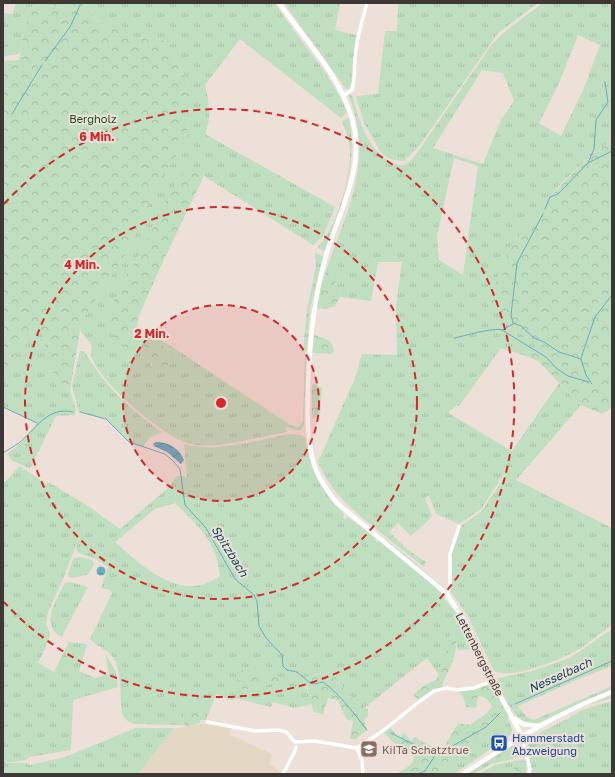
<svg xmlns="http://www.w3.org/2000/svg" width="615" height="777" font-family="'Golos Text',sans-serif">
  <style>
    .commercial { fill: #e4d8c4 }
    .grass { fill: url(#grass-tufts); fill-rule: evenodd }
    .forest { fill: url(#forest-crowns) }
    .water { fill: url(#water-waves) }
    .lines { fill: none; stroke-linecap: round; stroke-linejoin: round }
    .stream { stroke: #6aacc2; stroke-width: 1 }
    .street { stroke: #fff; stroke-width: 3.5 }
    .secondary { stroke: #fff; stroke-width: 4.5 }
    .ring { fill: none; stroke: #d62828; stroke-width: 2; stroke-dasharray: 7 5 }
    .labels { text-anchor: middle; dominant-baseline: central; stroke-width: 4; stroke-linejoin: round; paint-order: stroke }
    .park-label { font-size: 11px; fill: #19531d; stroke: #ede0d8 }
    .street-label { font-size: 11px; fill: #3d3835; stroke: #ede0d8 }
    .transit-label { font-size: 11px; fill: #164399; stroke: #ede0d8; text-anchor: start }
    .education-label { font-size: 11px; fill: #785e54; stroke: #ede0d8; text-anchor: start }
    .water-label { font-size: 12px; font-style: italic; fill: #0f4959; stroke: #ede0d8 }
    .centre { fill: #d62828; stroke: #ede0d8; stroke-width: 2 }
    .ring-label { font-size: 12px; text-anchor: middle; font-weight: bold; fill: #d62828; stroke: #ede0d8; stroke-width: 4; stroke-linejoin: round; paint-order: stroke }
  </style>
  <defs>
    <pattern id="grass-tufts" width="24" height="20" patternUnits="userSpaceOnUse"><rect width="24" height="20" fill="#c0dec0"/><path d="M3 7l-1-3M5 7V3M7 7l1-3M15 17l-1-3M17 17v-4M19 17l1-3" fill="none" stroke="#a6bfa6"/></pattern>
    <pattern id="forest-crowns" width="20" height="18" patternUnits="userSpaceOnUse"><rect width="20" height="18" fill="#c0dec0"/><path d="M2 6a3 3 0 1 1 6 0M12 15a3 3 0 1 1 6 0" fill="none" stroke="#a6bfa6"/></pattern>
    <pattern id="water-waves" width="16" height="10" patternUnits="userSpaceOnUse"><rect width="16" height="10" fill="#6aacc2"/><path d="M0 5q4-4 8 0t8 0" fill="none" stroke="#588d9e"/></pattern>
  </defs>
  <rect width="100%" height="100%" fill="#ede0d8"/>
  <path class="commercial" d="M207 723 231 727 230 735 272 754 270 764 282 774H138L173 729Z"/>
  <path class="grass" d="M16 3H78L71 10 50 5 29 8 20 53 3 57V13L13 14Z
    M84 3H275C298 40 330 71 347 112L341 118 240 39 205 85C209 103 212 117 205 134L335 207 323 236 313 245 204 176 186 170 140 255 125 277 130 351 151 355V367L171 351 137 328V326L174 348 290 425 296 427 300 426 303 421 305 355H306L304 425 301 430H295L288 427 286 428 287 432C261 436 215 450 190 444 163 437 102 384 92 358 90 355 92 350 92 346L80 330 86 314 131 246 155 184 185 145 191 105 188 81 168 47 170 41 129 36 102 23 85 11Z
    M284 3H340L335 30 356 35 352 83 347 90Z
    M398 3H538L498 33 420 145 404 161C395 161 386 159 380 151L364 123 356 96 378 94 385 31H397Z
    M543 3H612V139C588 160 559 180 543 207L506 323 536 345 529 357 501 348 459 406 457 405 448 413 512 451 559 383 581 405 516 480 612 528V626C600 632 591 642 579 649 562 659 513 680 494 671L469 618 451 592 450 558 461 526 481 512 506 475 504 474 481 509 459 524 436 514 429 495 425 498 432 516 430 519 411 536 398 523 385 536C356 513 333 496 318 462L355 378 362 354 397 355 396 306 402 262H378L371 301 340 297 339 290 328 265C350 205 374 157 348 94L352 95C359 119 366 147 388 160 394 164 399 167 406 164 413 160 419 150 424 143L492 44 508 29ZM578 35 600 45 583 90 561 136 539 123 559 83ZM482 70 503 73 514 101 501 120 483 164 433 148ZM454 158 478 166 463 275 439 260 437 236Z
    M349 118C359 165 341 207 325 251L317 248C337 227 351 177 350 149 349 139 346 131 342 122L345 119Z
    M315 253 323 256 310 310 307 352 303 351 307 309 316 266Z
    M35 326 46 340 47 358 67 390H70L76 410 74 415 56 416 30 469 11 460 8 453 21 443 37 423 3 407V374Z
    M80 351H84C104 385 130 410 162 432L149 438 143 447 129 442 106 419 79 412 72 386Z
    M292 434 301 435 305 438C311 472 320 490 344 514L343 517 345 519 348 517 375 538 377 543 379 541 413 567 442 594 441 595 463 621 476 649 457 650V642H449L443 667 439 675 427 658 363 709 347 692 332 672 315 674 306 687 313 704 294 708 273 702 271 707 234 698 232 701 216 694 206 720H200V709L204 699 183 715 185 725 135 724C130 723 127 721 124 717 118 706 124 677 114 659 108 649 97 647 90 639L112 593 110 590 101 588 108 567 94 558 79 553 76 550 78 540 63 579 48 612 46 623 50 633 49 640 38 663 54 672 69 642 87 644 79 671 95 678 109 674 105 653 116 672 118 687 73 700 71 750 29 757 26 760 5 763H28L30 765 65 757 136 728H174L138 774H3V484L20 466 46 484 48 482 85 504 120 529 168 488 177 476 187 477 184 444C216 454 258 439 292 434ZM175 503C198 526 217 542 220 576 182 604 143 567 115 542L155 509Z
    M374 531 402 552 444 588H443Z
    M79 557 92 560 94 565 87 575 71 578 68 575 73 559Z
    M70 582 88 587 62 636 58 635C41 621 57 599 65 583Z
    M450 595 471 625 492 673 467 621Z
    M612 629V666L581 678 518 706 527 717 534 720 612 686V689L538 723C516 727 507 700 497 684L498 678 532 671 570 658Z
    M612 695V698L588 705Z
    M612 701V774H531L528 741C537 733 554 726 566 719L567 720C579 708 597 706 612 701Z
    M507 717 512 729 511 735 454 774H434L450 762 475 736 492 730Z
    M514 745 523 747 524 752 519 757 491 764 474 774H467Z
    M514 761 513 774H479L495 765Z"/>
  <path class="forest" d="M78 3H84L85 11 102 23 129 36 170 41 168 47 188 81 191 105 185 145 155 184 131 246 86 314 80 330 70 390H68C59 381 50 371 47 358 43 339 49 343 35 326L3 374V61L19 60 29 8 50 5 71 10Z
    M612 139V408L602 414 581 405 538 361 529 357 536 345 506 323 489 299 510 247 543 207 549 198 572 174Z
    M186 170 204 176 163 261 138 318 137 328 171 351 174 363 152 369 151 355 130 351 117 340 110 332 107 316 125 277 140 255 171 190Z
    M328 265 339 290 340 297 335 306 326 309 317 308 319 290Z
    M314 335C324 338 334 340 334 352L330 354 313 353Z
    M315 384 322 388 320 415 312 419V385Z
    M389 532 408 550 426 562 424 567 385 536Z
    M452 628 456 629C459 651 452 665 442 684L444 689 434 691 420 701 413 695 424 685 436 680 443 667 450 630Z
    M244 670 247 673 250 670C261 672 277 675 285 684L283 686 270 684 265 686 258 684 248 689H240L237 680 241 671Z
    M332 672C339 682 357 708 368 709V716L364 720 367 730 356 739H350L353 721 346 719 338 700 328 698 323 714 313 712C312 698 306 691 307 676Z
    M492 681 512 717H507L492 730 475 736 450 762 434 774H396C403 770 415 765 414 755L393 742 383 732 390 727 399 738 404 733 411 741 415 737C425 744 433 748 445 746L458 723 470 725 487 713 492 707C489 700 485 697 478 696L476 708 466 707 463 696 457 690 474 688Z
    M198 696 204 699 200 709V723L185 727 183 715 191 708Z
    M527 760 526 774H513L514 761Z"/>
  <path class="water" d="M156 442C169 442 180 449 184 460L181 464 167 452 154 446 153 444Z
    M96.5 571a4.5 4.5 0 1 1 9 0a4.5 4.5 0 1 1-9 0Z"/>
  <g class="lines">
    <path class="stream" d="M45 61 70 27 81 3
      M12 114 42 65
      M588 163 594 149 596 120 608 102 605 82
      M545 209 550 197 558 194 588 163 612 151
      M543 214 517 263 511 315 513 323 521 326 534 338 544 342 559 352 581 359 586 375 592 384
      M502 330 546 357 556 368 568 376 589 382
      M454 338C465 336 494 327 502 330L515 323
      M581 358 595 317 612 295
      M3 407 37 423
      M80 412 106 419 129 442 165 454 174 462 180 469 185 505 206 528 235 579 254 595 257 601 259 626 266 638 282 655 283 666 287 670 297 672 310 683 314 684 323 682C341 695 354 714 367 730
      M3 453C8 450 14 446 19 443 36 429 47 406 73 412
      M515 704 612 661
      M391 733 421 748 440 753 486 727 500 713
      M417 774 425 771 436 754"/>
    <path class="street" d="M344 95 352 90C355 80 354 69 355 59 356 40 362 21 367 3
      M446 593 450 586V554L459 527
      M207 722 256 731 279 730 286 732 295 742
      M522 736 530 769 529 774
      M295 742 314 741 357 748 384 730 420 701 434 691 447 688 457 690 474 688 492 681
      M357 748 362 761 363 774
      M283 774 294 753 296 747"/>
    <path class="secondary" d="M279 3C307 43 347 82 355 132 361 173 340 211 328 249 314 295 309 341 308 389 307 417 307 444 316 470 321 482 329 493 337 503L446 593 467 624 492 681 522 736
      M513 718 523 724 539 726
      M463 774C510 743 558 712 612 692"/>
  </g>
  <circle cx="221" cy="403" r="98" fill="#d62828" fill-opacity=".12"/>
  <g class="ring">
    <circle cx="221" cy="403" r="98"/>
    <circle cx="221" cy="403" r="196"/>
    <path d="M4 204A294 294 0 1 1 4 602"/>
  </g>
  <defs>
    <g id="bus-square" transform="scale(0.9)"><rect x="-9" y="-9" width="18" height="18" rx="4" fill="#1a4fb4" stroke="#ede0d8"/><path d="M-5-6H5V4H4V6H2V4H-2V6H-4V4H-5ZM-3.5-4V0h7V-4ZM-3.5 1.2v1.5H-2V1.2ZM2 1.2v1.5H3.5V1.2Z" fill="#fff"/></g>
    <g id="school-square" transform="scale(0.9)"><rect x="-9" y="-9" width="18" height="18" rx="4" fill="#8d6e63" stroke="#ede0d8"/><path d="M0-5L7-2L0 1L-7-2ZM-4 1L0 2.5L4 1V4Q0 6-4 4Z" fill="#fff"/></g>
  </defs>
  <g fill-rule="evenodd">
    <use href="#bus-square" x="499" y="743"/>
    <use href="#school-square" x="369" y="749"/>
  </g>
  <g class="labels">
    <g class="park-label">
      <text x="93" y="118">Bergholz</text>
    </g>
    <g class="street-label">
      <text transform="translate(480 654) rotate(63)">Lettenbergstraße</text>
    </g>
    <g class="transit-label">
      <text x="512" y="737">Hammerstadt<tspan x="512" dy="13">Abzweigung</tspan></text>
    </g>
    <g class="education-label">
      <text x="382" y="749">KiITa Schatztrue</text>
    </g>
    <g class="water-label">
      <text transform="translate(230 551) rotate(58)">Spitzbach</text>
      <text transform="translate(560 675) rotate(-24)">Nesselbach</text>
    </g>
  </g>
  <circle cx="221" cy="403" r="6" class="centre"/>
  <g class="ring-label">
    <text x="97" y="141">6 Min.</text>
    <text x="82" y="269">4 Min.</text>
    <text x="152" y="338">2 Min.</text>
  </g>
  <rect width="615" height="777" fill="none" stroke="#3d3835" stroke-width="8"/>
</svg>
